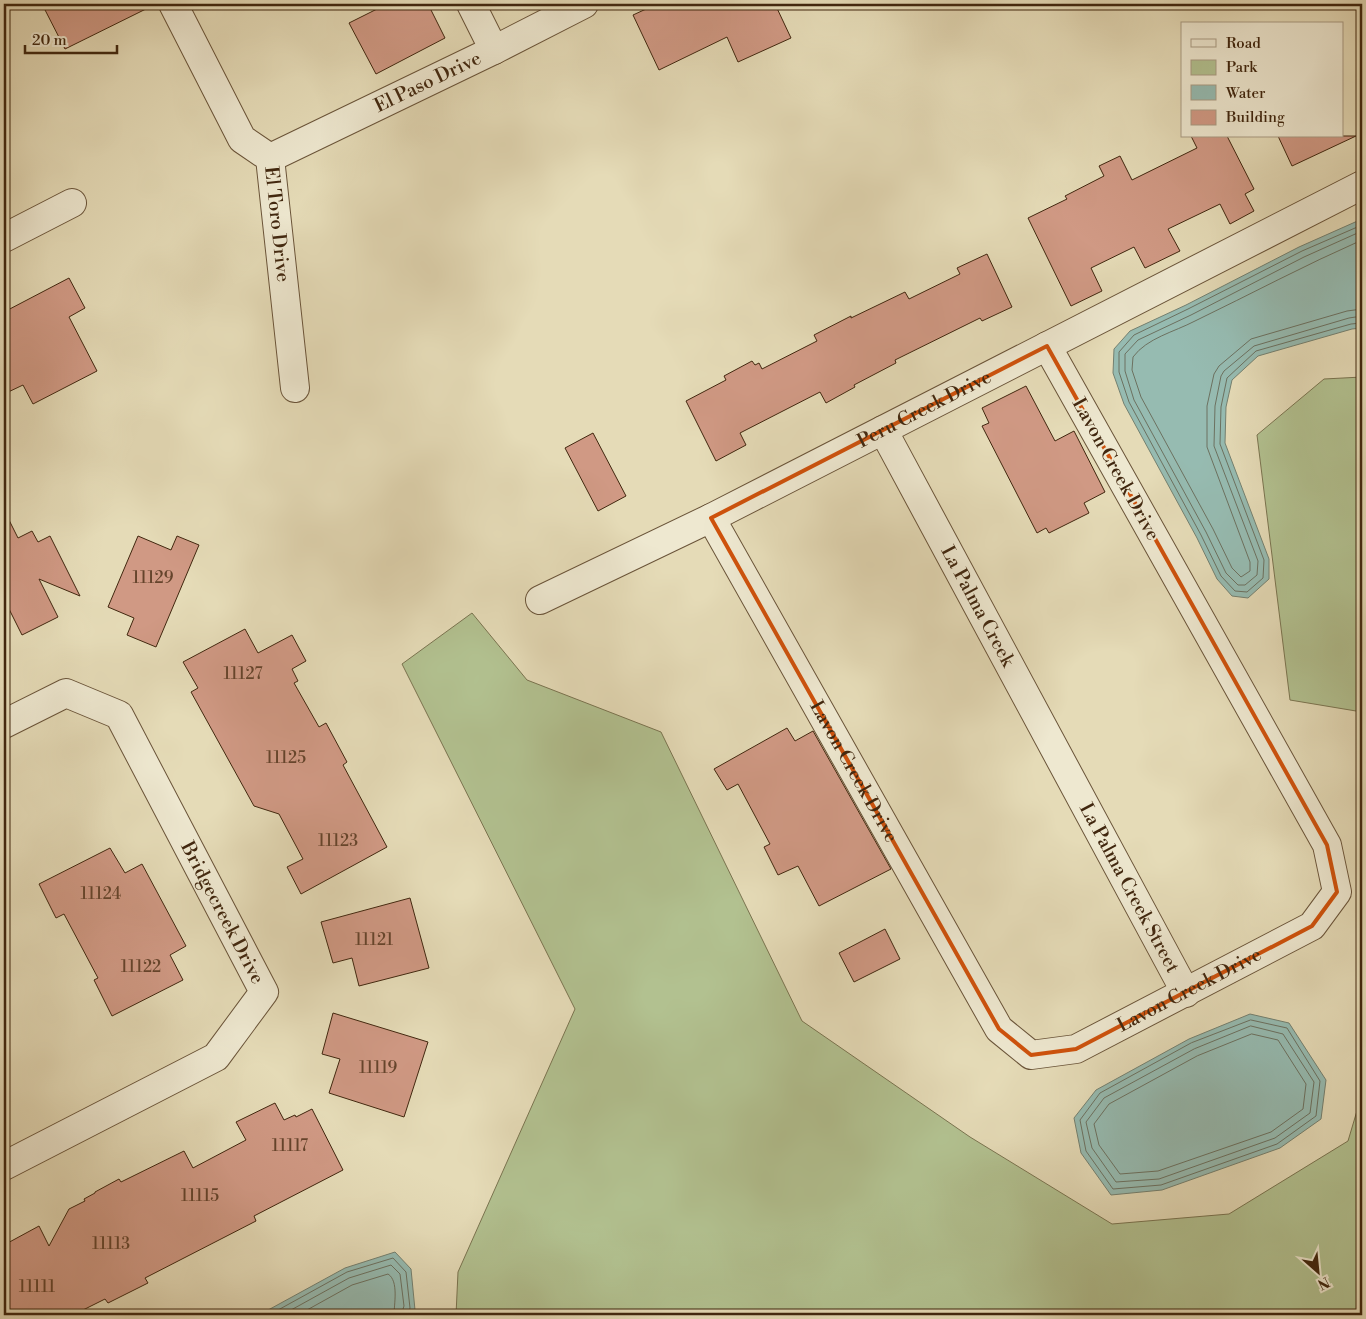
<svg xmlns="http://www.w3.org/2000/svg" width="1366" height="1319" font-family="'Libre Bodoni',serif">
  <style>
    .green { fill: #b2c190; stroke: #7a7450 }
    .water { fill: #96bbb1; stroke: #748070 }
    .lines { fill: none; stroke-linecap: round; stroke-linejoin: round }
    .shore { stroke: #6c7160; stroke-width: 1 }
    .building { fill: #d09984; stroke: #41270f }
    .street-casing { stroke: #6a5439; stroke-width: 30 }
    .street { stroke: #eee8d0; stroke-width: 28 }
    .marked { fill: none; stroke: #cf520c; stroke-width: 4; stroke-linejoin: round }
    .labels { text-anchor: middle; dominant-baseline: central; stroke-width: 4; stroke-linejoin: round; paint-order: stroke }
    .number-label { font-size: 16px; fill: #65442c }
    .street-label { font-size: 19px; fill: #41270f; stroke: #eee8d0 }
  </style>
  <rect width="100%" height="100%" fill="#e5dbb7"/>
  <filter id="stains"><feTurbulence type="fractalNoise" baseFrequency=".004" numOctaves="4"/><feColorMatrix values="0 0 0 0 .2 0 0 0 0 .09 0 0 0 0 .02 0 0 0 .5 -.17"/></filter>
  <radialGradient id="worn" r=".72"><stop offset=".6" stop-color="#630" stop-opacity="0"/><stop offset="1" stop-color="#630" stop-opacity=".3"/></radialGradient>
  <path class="green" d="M1362 377V712L1290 700 1257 435 1324 379Z
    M472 613 527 680 661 732 802 1021 970 1137 1112 1224 1229 1214 1348 1141 1362 1094V1315H456L458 1272 575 1009 402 664Z"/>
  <path class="water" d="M1362 219V328L1352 329 1258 356 1232 380 1226 407 1225 443 1269 559V579L1248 598 1232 596 1217 579 1197 538 1124 404 1113 373 1114 349 1130 331 1186 305 1299 247Z
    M1250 1014 1289 1023 1326 1080 1321 1119 1280 1148 1162 1190 1111 1195 1081 1153 1074 1118 1096 1090 1189 1039Z
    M395 1252 411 1269 415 1310 411 1315H259L345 1268Z"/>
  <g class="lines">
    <path class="shore" d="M1362 225 1302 251 1188 309 1134 335 1119 352V372L1129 402 1201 535 1221 576 1235 591 1247 592 1263 578 1264 560 1220 444 1221 407 1227 378 1256 351 1351 324 1362 323
      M1362 231 1304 257 1191 315 1138 340 1125 354V371L1134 400 1206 532 1226 573 1238 585H1245L1257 575 1258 561 1214 446 1215 406 1221 376 1224 371 1254 346 1349 318 1362 316
      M1362 240C1305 265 1251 294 1195 321 1174 332 1147 338 1133 357L1132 370 1141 397 1213 529 1232 568 1241 577 1250 571V562L1207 447V406L1214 374 1219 366 1251 339 1347 311 1362 309
      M1251 1020 1287 1028 1320 1081 1316 1116 1277 1144 1161 1185 1113 1189 1086 1151 1080 1120 1100 1093 1191 1043Z
      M1251 1026 1283 1034 1314 1082 1310 1113 1275 1138 1159 1179 1116 1182 1092 1148 1086 1122 1104 1098 1194 1049Z
      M1252 1034 1278 1040 1306 1084 1303 1109 1271 1132 1158 1171 1120 1174 1099 1145 1094 1124 1109 1104 1197 1056Z
      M269 1315 347 1272 393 1258 406 1272 410 1308 408 1315
      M282 1315 349 1278 391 1265 400 1274 404 1306 401 1315
      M298 1315 352 1285 388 1274C399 1281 394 1304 394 1315"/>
  </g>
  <path class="building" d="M42 4H156L65 49Z
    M387 4H428L445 38 376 74 349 23Z
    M657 4H775L791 38 738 62 727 37 659 70 633 15Z
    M1191 136H1227L1254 189 1245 194 1254 211 1230 224 1220 204 1168 229 1180 251 1145 268 1134 247 1091 268 1102 291 1071 306 1028 218 1067 199 1065 196 1104 176 1099 166 1120 156 1132 180 1197 148Z
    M1278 136H1356L1292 166Z
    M987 254 1012 307 982 321 980 318 895 360 896 363 854 385 855 387 826 403 820 392 740 433 746 445 716 461 686 401 726 380 724 376 752 361 755 365 759 363 762 369 817 341 814 335 851 316V318L905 292 909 299 960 274 957 268Z
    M69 278 85 308 69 317 97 371 33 404 23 385 4 394V312Z
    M1026 386 1055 441 1074 431 1105 492 1084 503 1089 513 1049 533 1046 528 1037 533 982 426 989 423 982 408Z
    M593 433 626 496 598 511 565 448Z
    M4 510 18 538 32 531 38 542 50 536 80 596 39 579 58 617 22 635 4 599Z
    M138 536 171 550 177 536 199 545 156 647 127 635 134 618 108 607Z
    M245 629 258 653 292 635 306 661 292 669 298 681 294 683 319 727 326 723 347 762 343 765 387 847 301 894 287 867 303 859 279 814 254 806 191 692 198 688 183 662Z
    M787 728 795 741 813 731 891 869 819 906 798 866 778 875 764 847 770 844 738 784 727 790 714 769Z
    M110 848 125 873 142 864 186 946 170 955 183 980 112 1016 94 980 98 978 64 914 56 918 39 884Z
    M410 898 429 968 359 986 352 958 333 963 321 922Z
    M885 929 900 959 854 982 839 953Z
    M333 1013 428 1042 404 1117 329 1093 340 1059 322 1054Z
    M275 1103 284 1120 295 1115 296 1117 312 1109 343 1170 254 1216 256 1221 145 1278 148 1283 108 1303 105 1299 73 1315H4V1245L39 1226 49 1246 69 1209 85 1201 84 1199 95 1193V1192L119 1179 121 1182 184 1151 193 1168 246 1140 236 1122Z"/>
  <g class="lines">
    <g class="street-casing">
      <g id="street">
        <path id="s1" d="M173 4 242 139 270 158 295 388"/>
        <path d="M471 4 494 50"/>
        <path id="s2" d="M270 158 494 50 584 4"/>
        <path d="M4 238 72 203"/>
        <path id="s3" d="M883 430 1186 993"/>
        <path id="s4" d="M711 518 999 1029 1031 1055 1076 1049 1312 926 1337 892 1327 845 1047 346"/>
        <path id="s5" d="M540 600 711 518 1362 185"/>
        <path id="s6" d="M4 724 66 693 119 715 264 992 216 1057 4 1166"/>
      </g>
    </g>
    <use href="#street" class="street"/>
  </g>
  <path class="marked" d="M1047 346 1327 845 1337 892 1312 926 1076 1049 1031 1055 999 1029 711 518Z"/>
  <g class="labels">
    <g class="number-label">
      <text x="153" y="578">11129</text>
      <text x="243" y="674">11127</text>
      <text x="286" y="758">11125</text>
      <text x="338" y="841">11123</text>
      <text x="101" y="894">11124</text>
      <text x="374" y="940">11121</text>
      <text x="141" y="967">11122</text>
      <text x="378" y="1068">11119</text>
      <text x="290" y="1146">11117</text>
      <text x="200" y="1196">11115</text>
      <text x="111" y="1244">11113</text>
      <text x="37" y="1287">11111</text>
    </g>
    <g class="street-label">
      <text stroke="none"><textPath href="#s2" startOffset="175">El Paso Drive</textPath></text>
      <text stroke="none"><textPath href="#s1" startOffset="252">El Toro Drive</textPath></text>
      <text stroke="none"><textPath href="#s5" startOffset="429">Peru Creek Drive</textPath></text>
      <text transform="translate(1116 469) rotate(61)">Lavon Creek Drive</text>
      <text stroke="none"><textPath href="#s3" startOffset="200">La Palma Creek</textPath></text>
      <text stroke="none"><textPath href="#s4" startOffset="291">Lavon Creek Drive</textPath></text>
      <text stroke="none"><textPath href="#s3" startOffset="520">La Palma Creek Street</textPath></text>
      <text stroke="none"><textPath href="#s6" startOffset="350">Bridgecreek Drive</textPath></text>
      <text stroke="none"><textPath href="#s4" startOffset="801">Lavon Creek Drive</textPath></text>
    </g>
  </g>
  <rect width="1366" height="1319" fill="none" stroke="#e5dbb7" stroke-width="20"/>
  <rect x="5" y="5" width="1356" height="1309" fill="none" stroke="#41270f" stroke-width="2.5"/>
  <rect x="10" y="10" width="1346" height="1299" fill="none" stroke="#41270f"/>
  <rect x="1181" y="22" width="162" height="115" fill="#eee8d0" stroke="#a99b83"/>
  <rect x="1191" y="39" width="25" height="8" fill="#eee8d0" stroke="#a99b83"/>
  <text x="1226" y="48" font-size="15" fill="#41270f">Road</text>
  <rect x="1191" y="60" width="25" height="15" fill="#b2c190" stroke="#a99b83"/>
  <text x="1226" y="72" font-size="15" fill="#41270f">Park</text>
  <rect x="1191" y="85" width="25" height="15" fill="#96bbb1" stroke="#a99b83"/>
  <text x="1226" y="98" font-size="15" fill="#41270f">Water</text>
  <rect x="1191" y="110" width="25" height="15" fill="#d09984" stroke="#a99b83"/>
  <text x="1226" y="122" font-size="15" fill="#41270f">Building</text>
  <g transform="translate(1318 1272) rotate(153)" stroke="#eee8d0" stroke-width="4" paint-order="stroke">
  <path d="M0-4L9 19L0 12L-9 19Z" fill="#41270f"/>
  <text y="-8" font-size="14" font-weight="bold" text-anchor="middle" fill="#41270f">N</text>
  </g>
  <path d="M25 45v8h92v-8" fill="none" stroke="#41270f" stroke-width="2.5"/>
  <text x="32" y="45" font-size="15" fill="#41270f" stroke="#eee8d0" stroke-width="4" paint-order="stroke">20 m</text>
  <rect width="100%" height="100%" filter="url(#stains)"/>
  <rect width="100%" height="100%" fill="url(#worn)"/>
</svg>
